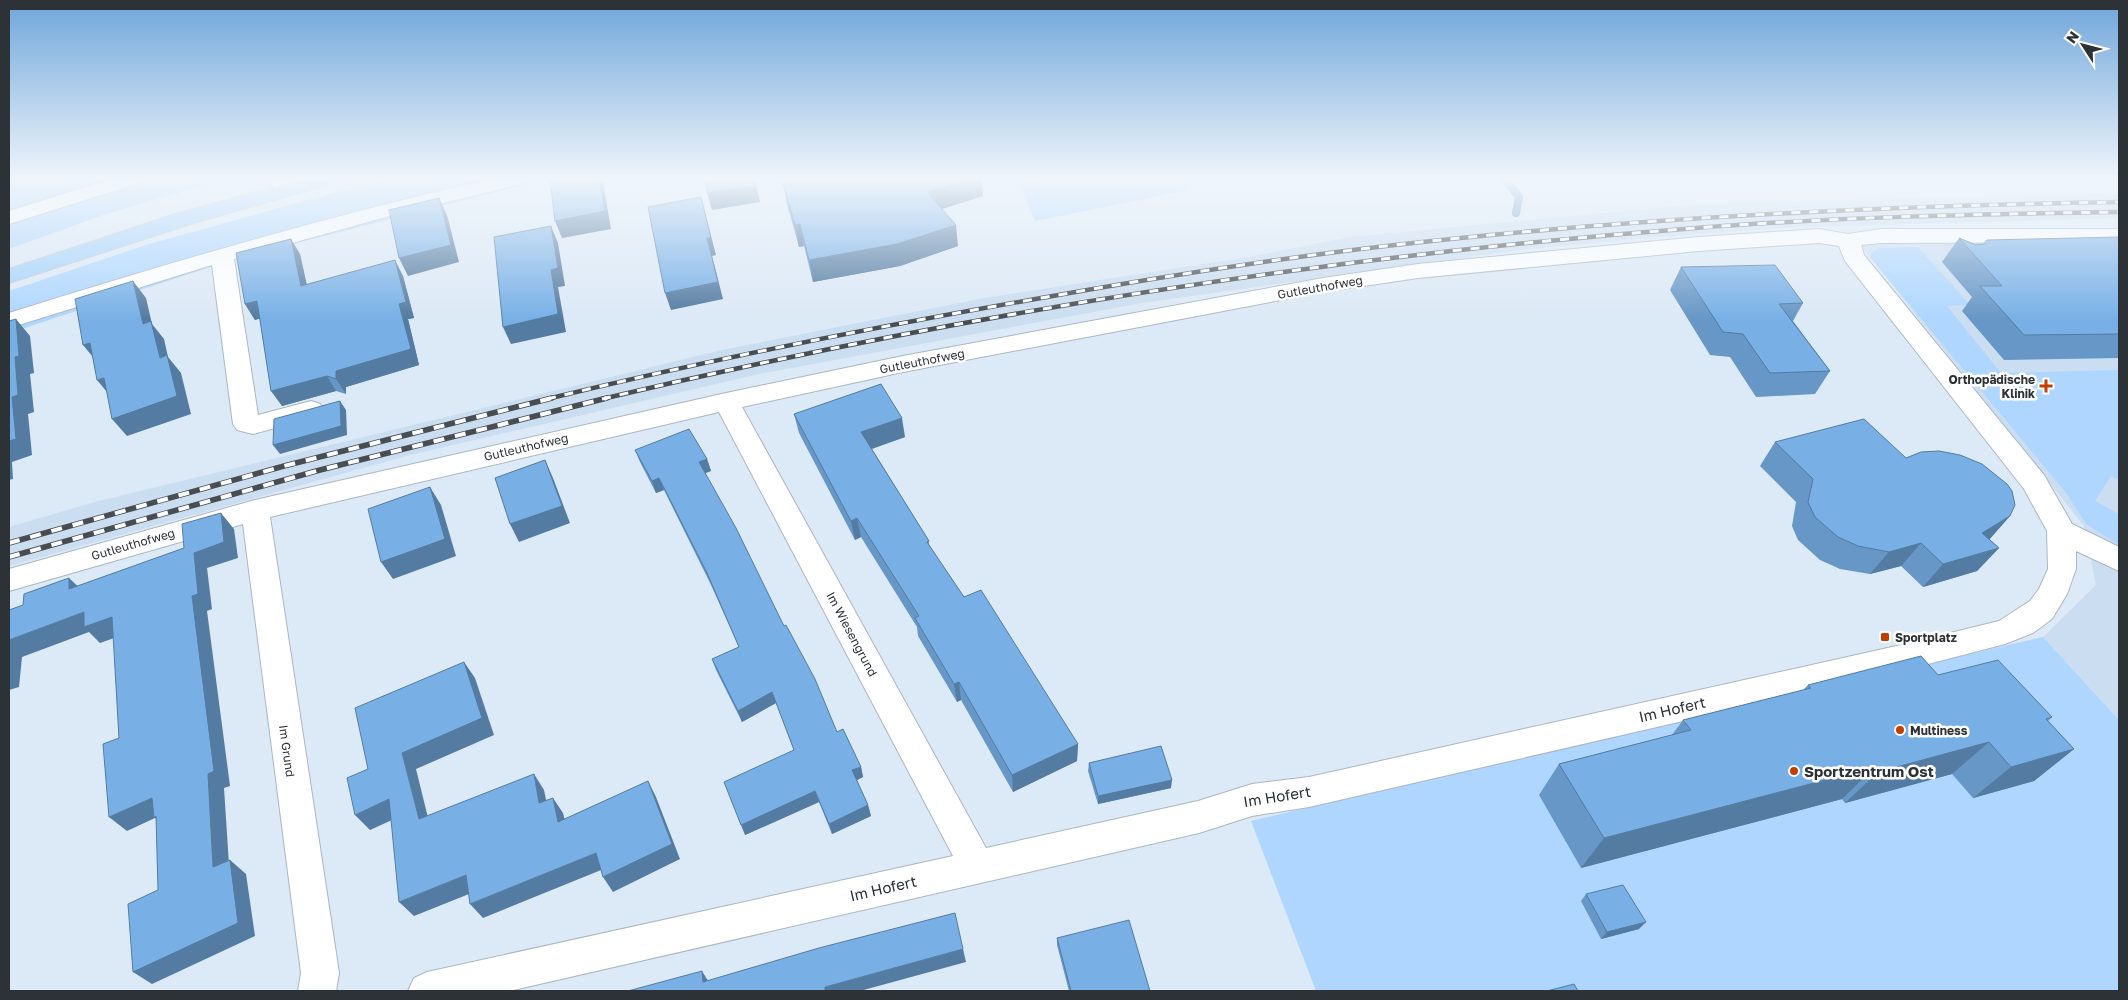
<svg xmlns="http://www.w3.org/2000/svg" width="2128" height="1000" font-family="'Golos Text',sans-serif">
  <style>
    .built { fill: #cbddf0 }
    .green { fill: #aed6ff }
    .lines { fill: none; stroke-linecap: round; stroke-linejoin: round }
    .stream { stroke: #5b92c6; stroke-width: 8 }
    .minor-casing { stroke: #aab7c3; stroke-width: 2 }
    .major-casing { stroke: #c8cacb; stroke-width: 2 }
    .minor { fill: #fff; fill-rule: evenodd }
    .major { fill: #a5d2fc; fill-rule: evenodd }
    .rail-far1-casing { stroke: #474d53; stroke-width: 4.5 }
    .rail-casing { stroke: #474d53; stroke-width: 5.5 }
    .rail-far1 { stroke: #fff; stroke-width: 3; stroke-dasharray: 9; stroke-linecap: butt }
    .rail { stroke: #fff; stroke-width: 4; stroke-dasharray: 11; stroke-linecap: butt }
    .wall { fill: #6797c6 }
    .shaded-wall { fill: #547ba1 }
    .building { fill: #78b0e6; stroke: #547ba1 }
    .poi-dot { fill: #c43e00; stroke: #fff; stroke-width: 2 }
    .labels { text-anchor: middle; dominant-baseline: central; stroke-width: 5; stroke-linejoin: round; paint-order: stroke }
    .street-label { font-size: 12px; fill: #2d3237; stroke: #fff }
    .poi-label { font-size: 12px; font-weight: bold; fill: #2d3237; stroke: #fff; text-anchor: start }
    .near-street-label { font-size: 15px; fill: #2d3237; stroke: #fff }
    .near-poi-label { font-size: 15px; font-weight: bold; fill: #2d3237; stroke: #fff; text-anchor: start }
  </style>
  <rect width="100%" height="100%" fill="#dce9f6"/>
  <path class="built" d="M2119 194V218L1799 227 1657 237 1519 250 1142 303 759 374 410 455 9 566V527L95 502 722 350 984 298 1249 257 1349 237 1711 203Z
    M1885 242 2119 243V720L2043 637 2096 585 2084 526 1861 246Z"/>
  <path class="green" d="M9 179H217L215 182 103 215 9 249Z
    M393 179H558L528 184 238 258 9 333V291L149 244 326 195Z
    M1061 179H1198L1184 191 1035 221 1019 184Z
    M1918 247 1970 305 1947 306 2001 373 2119 370V480L2111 476 2095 501 2119 514V545L2086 524 2067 494 1871 258V253L1879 248Z
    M2043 637 2119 720V991H1316L1251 821Z"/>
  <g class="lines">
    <path class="stream" d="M1505 179 1519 197 1516 213"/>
    <g class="minor-casing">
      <path id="minor" d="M111 179H142L139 183 9 224V211Z
        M270 179H290L294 190 291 194 284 196 277 194Z
        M491 179H528L525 183 397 214 234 259 258 415 311 401 320 404 324 410 320 416 253 434 237 430 233 424 212 265 9 328V313C168 263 328 216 491 179Z
        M1819 229 1848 234 1881 229H2119V242L1881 243 1861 245 1864 255 2044 475 2072 524 2119 547V571L2076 551V569L2067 594 2052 619 2033 633 2005 644 1901 671 1309 807 1252 816 1199 833 509 991H408L414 978 427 972 953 856 719 412 270 517 339 973 336 991H298L301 973 243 524 9 591V569L255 500 726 393 903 356 1323 278 1418 264 1699 237ZM1819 243 1839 246 1845 261 2024 489 2047 531 2048 569 2039 589 2030 601 1999 621 1901 645 1309 777 1252 784 1198 801 986 848 742 407 903 372 1323 292 1418 278 1699 251Z"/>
    </g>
    <g class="major-casing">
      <path id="major" d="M304 179H337L334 183 194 223 9 283V269L178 213Z"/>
    </g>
    <use href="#minor" class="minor"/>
    <use href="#major" class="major"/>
    <g class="rail-far1-casing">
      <path id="rail-far1" d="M547 399C712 359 880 326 1047 297 1160 277 1273 259 1386 246 1630 218 1874 206 2119 202
        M602 399C962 314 1327 256 1696 228 1837 217 1978 214 2119 212"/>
    </g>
    <g class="rail-casing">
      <path id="rail" d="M9 543 284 466 552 398
        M9 557 320 470 607 398"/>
    </g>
    <use href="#rail-far1" class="rail-far1"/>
    <use href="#rail" class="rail"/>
  </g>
  <path class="wall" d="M783 183 983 196 942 209 958 246 900 266 813 282 804 246 799 247 787 204Z
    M2119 237V358L2004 360 1962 311 1972 297 1942 262 1959 238 1976 245Z
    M300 254 307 285 403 276 414 318 408 319 419 365 346 387V394L336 391 282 406 260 318 255 320 245 304Z
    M1681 267 1803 303 1793 321 1830 371 1815 394 1756 397 1730 357 1710 355 1670 290Z
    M794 414 905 437 872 449 929 541V545L964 597 1078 744 1077 761 1013 792 961 700 957 702 918 636 917 627 861 537 855 540 799 433Z
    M1775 442 1906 458 2010 516 1989 539 1999 548 1977 571 1923 587 1901 566 1870 574 1840 569 1820 560 1798 540 1792 526 1796 502 1760 466Z
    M635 450 707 459 711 471 705 473 837 732 861 767 863 777 857 780 868 805 871 816 832 834 819 802 745 835 794 750 776 703 742 722 716 670 712 659 739 647 711 585 664 490 656 493 640 462Z
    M1938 675 2052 717 2048 721 2074 749 2034 781 1973 798 1952 774 1845 803 1842 799 1581 868 1539 795 1559 764 1672 735 1683 720 1803 690 1808 685Z
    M1089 763 1171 788 1098 804 1088 771Z
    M1586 894 1639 929 1601 939 1581 901Z
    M1057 938 1150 991H1069L1057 945Z"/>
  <path class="shaded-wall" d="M599 179H602L603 182 611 229 562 238 555 221Z
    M967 179H982L983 196 929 213 927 192Z
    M756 185 760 202 712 210 707 193Z
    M701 197 716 255 712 256 723 299 671 310 665 293 707 238Z
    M439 198 447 215 459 262 408 276 399 258Z
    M800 224 804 246 799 247 795 225Z
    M956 225 958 246 900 266 813 282 809 260Z
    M551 226 558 243 565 286 558 287 566 332 511 344 503 327 551 270Z
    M291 239 300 254 310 301 301 286Z
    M395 260 403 276 414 318 408 319 419 365 346 387V394L336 379V371L399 304Z
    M133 281 146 298 152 324 164 339 168 357 181 373 191 414 127 436 112 419 160 358 143 324Z
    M257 301 267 316 255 320 245 304Z
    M16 319 30 336 34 373 30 374 34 412 28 414 32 455 12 462 13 479 9 480V441L15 357Z
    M90 343 97 362 83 345Z
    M327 376 336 391 282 406 271 391Z
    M104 378 112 398 97 380Z
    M340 401 346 410 347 435 280 454 273 445Z
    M902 418 905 437 865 451 861 432Z
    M707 459 711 471 703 474 699 462Z
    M545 460 553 478 570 523 519 542 510 524Z
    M659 478 664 490 656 493 652 481Z
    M430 487 441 505 456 556 393 579 381 562Z
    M221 513 234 529 238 558 207 568 212 609 207 611 230 786 224 788 230 880 213 867 192 596 194 553Z
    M2010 516 1989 540 1982 533Z
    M857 518 861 537 855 540 851 521Z
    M1921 543 1901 566 1870 574 1889 552Z
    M1999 548 1977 571 1923 587 1943 564Z
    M69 578 85 593 69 589Z
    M84 612 112 617 128 633 100 643 89 632 22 657 19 687 9 690V640Z
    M464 662 475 678 494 735 416 769 432 834 419 819 402 753Z
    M959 682 961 700 957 702 954 684Z
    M772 692 776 703 742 722 738 711Z
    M1989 742 1952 774 1845 803 1878 772Z
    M1078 744 1077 761 1013 792 1012 775Z
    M2074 749 2034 781 1973 798 2011 767Z
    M861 767 863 777 855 781 852 770Z
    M1875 767 1842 799 1581 868 1604 838Z
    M534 774 544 790 550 818 539 803Z
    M1172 780 1171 788 1098 804V796Z
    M648 781 656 797 680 859 613 892 603 877Z
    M815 791 819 802 745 835 741 825Z
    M152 798 171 831 155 818 127 831 109 817Z
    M553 798 563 813 569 837 558 822Z
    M389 799 403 815 370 830 355 815Z
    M868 805 871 816 832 834 829 824Z
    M596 853 606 868 483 918 470 904Z
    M230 860 246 874 255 936 152 984 133 972Z
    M466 875 479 890 414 916 399 902Z
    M1646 922 1639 929 1601 939 1607 932Z
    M963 949 966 962 860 991H825V987Z
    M702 971 710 984 703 982Z"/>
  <path class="building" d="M550 179H599L605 211 555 221Z
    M705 179H754L756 185 707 193Z
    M806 179H967L927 192 956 225 897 244 809 260 800 224 795 225 783 183Z
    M701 197 711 238H707L718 282 665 293 648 207Z
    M439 198 451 245 399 258 389 210Z
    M551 226 558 268 551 270 558 314 503 327 494 237Z
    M2119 237V334L2024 335 1980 286H2002L1959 238 1976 245 1984 244 1987 240Z
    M291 239 301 286 395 260 406 302 399 304 411 349 336 371V379L327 376 271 391 257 301 245 304 236 253Z
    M1775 265 1803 303 1779 304 1830 371 1770 373 1743 334 1723 332 1681 267Z
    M133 281 143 324 151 321 160 358 167 355 177 396 112 419 104 378 97 380 90 343 83 345 75 299Z
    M16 319 19 356 15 357 18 395 12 397 16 439 9 441V321Z
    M881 384 902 418 861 432 929 541 927 542 964 597 981 590 1078 744 1012 775 959 682 954 684 915 618 919 616 857 518 851 521 794 414Z
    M340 401 341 426 273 445 274 419Z
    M1864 419 1906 458 1921 452 1939 451 1960 455 1982 464 2007 484 2012 491 2015 505 2010 516 1982 533 1999 548 1943 564 1921 543 1889 552 1858 546 1838 537 1815 517 1808 502 1813 479 1775 442Z
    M689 429 707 459 699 462 736 528 784 626 786 625 815 679 837 732 843 729 861 767 852 770 868 805 829 824 815 791 741 825 724 782 794 750 772 692 738 711 712 659 739 647 707 573 659 478 652 481 635 450Z
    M545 460 562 506 510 524 495 478Z
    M430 487 445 539 381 562 368 509Z
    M221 513 224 542 194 553 198 594 192 596 214 771 208 774 213 867 230 860 238 923 133 972 128 904 158 890 156 816 154 818 152 798 109 817 103 744 119 738 112 617 84 627V612L9 640V610L23 605 24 594 69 578V589L184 548 182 524Z
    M1921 656 1938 675 1998 660 2052 717 2046 719 2074 749 2011 767 1989 742 1878 772 1875 767 1604 838 1559 764 1691 730 1683 720 1811 688 1808 685Z
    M464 662 482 718 402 753 419 819 534 774 539 803 553 798 558 822 648 781 672 844 603 877 596 853 470 904 466 875 399 902 389 799 355 815 347 778 368 769 355 708Z
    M1161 746 1172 780 1098 796 1089 763Z
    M1623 885 1646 922 1607 932 1586 894Z
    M955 913 963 949 825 987V991H628L702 971 703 982 819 948Z
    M1129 920 1150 991H1071L1057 938Z
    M1574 984 1578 991H1547Z"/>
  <linearGradient id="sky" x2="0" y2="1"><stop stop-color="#6fa6da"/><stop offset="0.56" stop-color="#eff5fb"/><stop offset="1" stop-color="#eff5fb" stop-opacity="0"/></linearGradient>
  <rect width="2128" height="319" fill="url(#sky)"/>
  <g class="poi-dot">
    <path d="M2043.5 378.5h5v5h5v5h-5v5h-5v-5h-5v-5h5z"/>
    <rect x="1880" y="632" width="10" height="10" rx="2.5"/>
    <circle cx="1900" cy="730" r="5"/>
    <circle cx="1794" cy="771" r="5"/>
  </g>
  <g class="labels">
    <g class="street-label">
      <text transform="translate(1320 287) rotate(-10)">Gutleuthofweg</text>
      <text transform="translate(922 361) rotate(-11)">Gutleuthofweg</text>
      <text transform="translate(526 447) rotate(-13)">Gutleuthofweg</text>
      <text transform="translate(133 544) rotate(-16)">Gutleuthofweg</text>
      <text transform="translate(852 634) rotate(62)">Im Wiesengrund</text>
      <text transform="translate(287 751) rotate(82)">Im Grund</text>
    </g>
    <g class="poi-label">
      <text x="2035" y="379" text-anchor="end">Orthopädische<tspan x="2035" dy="14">Klinik</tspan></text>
      <text x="1895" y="637">Sportplatz</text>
      <text x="1910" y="730">Multiness</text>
    </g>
    <g class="near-street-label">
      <text transform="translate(1672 709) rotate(-13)">Im Hofert</text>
      <text transform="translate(1277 796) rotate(-9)">Im Hofert</text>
      <text transform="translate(883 888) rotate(-13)">Im Hofert</text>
    </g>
    <g class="near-poi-label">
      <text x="1804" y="771">Sportzentrum Ost</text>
    </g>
  </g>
  <rect width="2128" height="1000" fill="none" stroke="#2d3237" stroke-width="20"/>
  <g transform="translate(2083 45) rotate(306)" stroke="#ffffff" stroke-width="4" paint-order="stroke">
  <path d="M0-4L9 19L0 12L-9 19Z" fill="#2d3237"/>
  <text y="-8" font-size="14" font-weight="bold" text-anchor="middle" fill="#2d3237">N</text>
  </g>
</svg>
